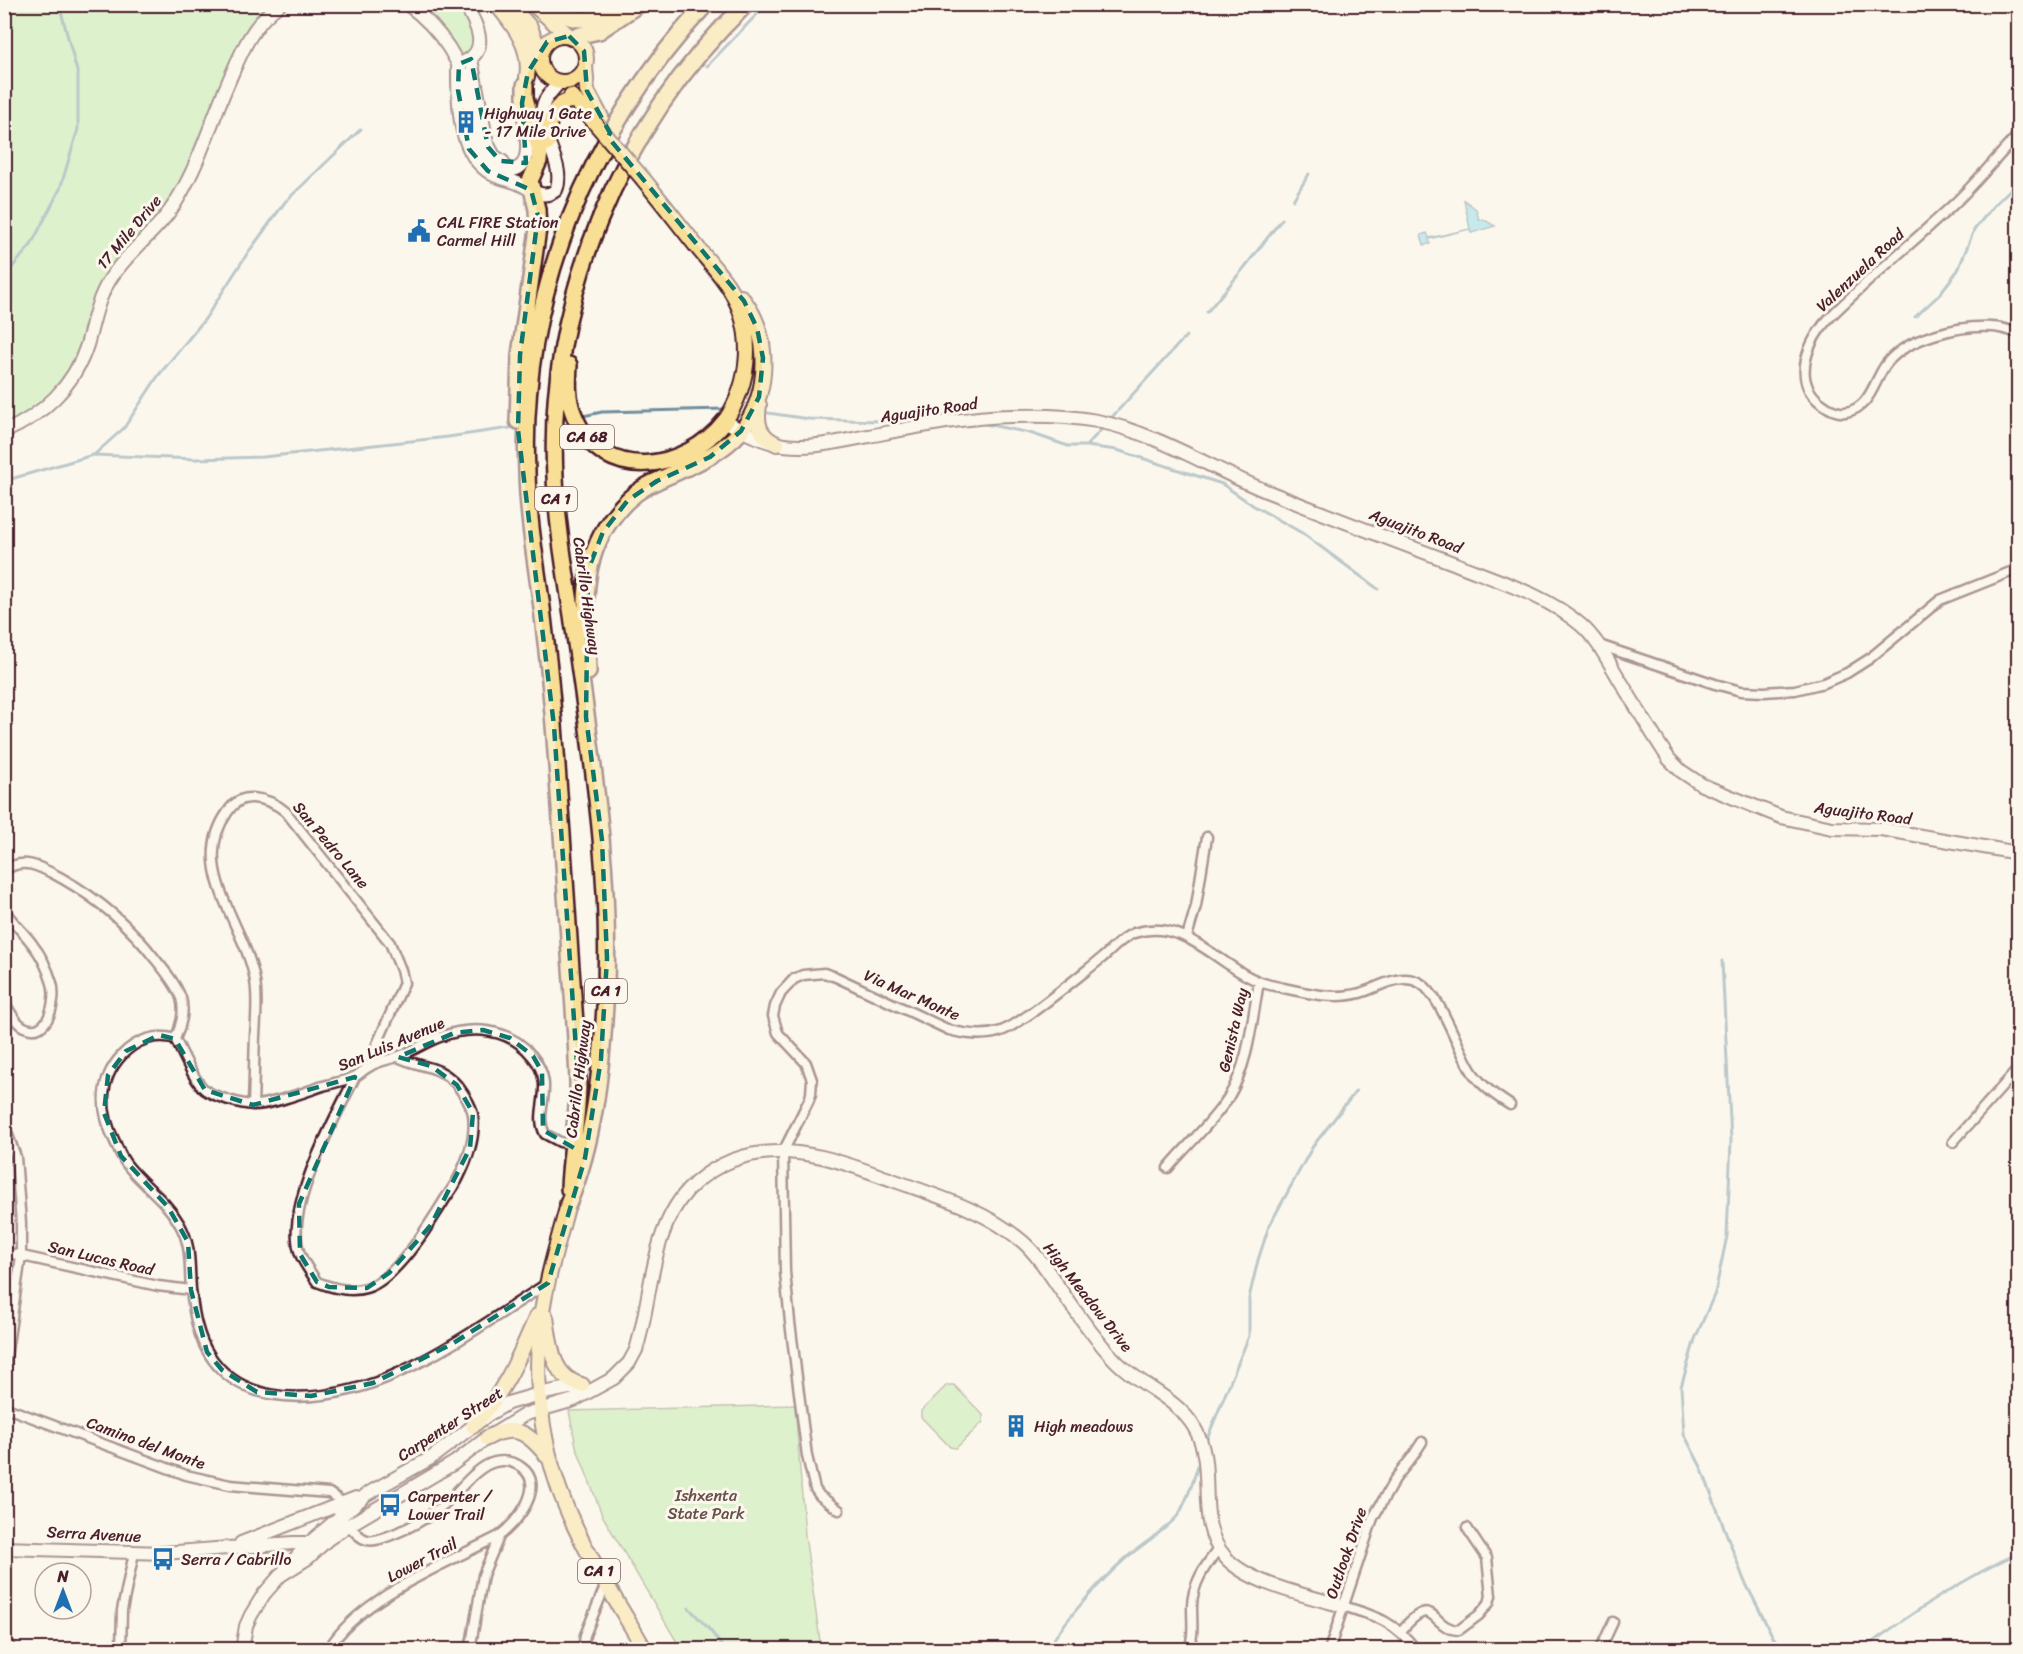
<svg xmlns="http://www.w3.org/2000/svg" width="2023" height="1654" font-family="Sriracha,sans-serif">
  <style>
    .green { fill: #bbe8a6; stroke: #828468; stroke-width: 1.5 }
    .water { fill: #8bd8eb; stroke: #718e9e; stroke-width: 1.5 }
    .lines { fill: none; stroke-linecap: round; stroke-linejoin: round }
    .stream { stroke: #718e9e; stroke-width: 3 }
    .street-casing { stroke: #4a1f2b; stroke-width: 13 }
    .secondary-casing { stroke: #4a1f2b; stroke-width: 16 }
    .primary-casing { stroke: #4a1f2b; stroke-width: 18 }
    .highway-casing { stroke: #4a1f2b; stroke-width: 20 }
    .street { stroke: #fbf7ec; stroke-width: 8 }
    .secondary { stroke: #fbf7ec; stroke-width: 12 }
    .primary { stroke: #f9df96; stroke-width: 14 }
    .highway { stroke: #f9df96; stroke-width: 15 }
    .primary-bridge-casing { stroke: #4a1f2b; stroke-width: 18; stroke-linecap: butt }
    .primary-bridge { stroke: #f9df96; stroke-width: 14 }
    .marked { fill: none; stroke: #0f766e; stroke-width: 4.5; stroke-dasharray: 12 8; stroke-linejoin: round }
    .labels { text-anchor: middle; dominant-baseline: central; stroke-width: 6; stroke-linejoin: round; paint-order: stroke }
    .shield { fill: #fbf7ec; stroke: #7f6065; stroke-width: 1.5 }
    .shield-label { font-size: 15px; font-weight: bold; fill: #4a1f2b }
    .poi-label { font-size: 16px; fill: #4a1f2b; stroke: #fbf7ec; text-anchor: start }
    .street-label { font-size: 16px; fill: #4a1f2b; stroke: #fbf7ec }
    .park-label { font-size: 16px; fill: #66514a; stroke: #fbf7ec }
  </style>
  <rect width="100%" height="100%" fill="#fbf7ec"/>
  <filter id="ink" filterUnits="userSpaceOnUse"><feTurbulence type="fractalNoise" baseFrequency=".0167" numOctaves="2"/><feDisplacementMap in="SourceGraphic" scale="12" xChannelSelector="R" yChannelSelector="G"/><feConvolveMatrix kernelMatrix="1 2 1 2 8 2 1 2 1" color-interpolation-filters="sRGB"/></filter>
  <g filter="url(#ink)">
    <path class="green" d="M4 5H280L264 17 178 199 123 263 67 384 4 432Z
      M407 5H465L479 41 459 64Z
      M947 1385H954L983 1415V1422L956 1448 950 1447 921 1417V1411Z
      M795 1405 805 1535 820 1641 825 1649H681L602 1515 576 1446 569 1411Z"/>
    <path class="water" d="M1464 200 1476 209 1479 220 1483 219 1495 226 1471 233 1470 229 1429 239 1430 244 1424 245 1421 235 1427 233 1429 238 1470 229Z"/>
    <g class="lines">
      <path class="stream" d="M707 66 767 4
        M1293 200 1309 174
        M4 277 31 245 60 189 78 129V75L59 4
        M1207 312 1244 268 1282 219
        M1915 317 1938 296 1958 270 1974 230 1994 205 2018 182
        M768 413 809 419 915 422
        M583 416 602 412 725 409
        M1112 417 1186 336
        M980 423 1030 433 1068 446H1086L1117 450 1222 484 1254 506 1302 533 1378 589
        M1086 446 1101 430
        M95 454 124 428 158 376 205 319 247 254 285 202 361 129
        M4 481 93 455 196 459 263 457 448 437 510 428
        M1722 961 1731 1140 1727 1236 1715 1293 1695 1339 1681 1387 1684 1434 1701 1467 1744 1580 1773 1637 1784 1650
        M1207 1439 1249 1336V1298L1258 1260 1269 1226 1313 1146 1356 1091
        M689 1608 709 1629 725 1650
        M1047 1650C1064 1621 1101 1580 1126 1558 1140 1546 1169 1528 1179 1514 1188 1498 1194 1479 1199 1462
        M1862 1650C1911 1613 1963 1579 2018 1553"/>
      <g class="street-casing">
        <path id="street" d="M2018 135C1996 158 1976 183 1953 205 1913 242 1871 277 1832 315 1809 338 1788 382 1824 405 1829 409 1838 413 1845 412 1871 409 1874 379 1887 363 1908 337 1960 325 1992 327 2001 327 2010 331 2018 333
          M1599 645 1715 684 1741 691 1764 692 1795 690 1824 683 1847 673 1869 659 1940 600 2018 569
          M4 871C24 855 44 869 63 879 100 900 130 926 156 960 165 971 176 984 181 998 185 1011 181 1027 175 1039
          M4 909C12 923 24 932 33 945 41 955 48 970 52 983 57 999 49 1039 24 1027 15 1023 9 1010 4 1001
          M1187 937 1196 906 1207 837
          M175 1039C156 1033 136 1040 122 1055 98 1081 100 1112 115 1142 119 1151 122 1159 128 1166 144 1186 166 1200 179 1223 192 1245 189 1265 191 1289 193 1310 198 1337 209 1354 248 1417 344 1399 400 1372 452 1348 499 1314 548 1283
          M175 1039C183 1053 193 1080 205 1090 215 1097 240 1104 253 1105 271 1105 305 1092 323 1086 333 1083 344 1081 354 1077 359 1075 363 1070 369 1067 377 1061 389 1060 399 1056 413 1051 426 1042 440 1037 472 1025 510 1028 532 1056 558 1087 532 1111 545 1134L560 1142 574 1145
          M355 1077C335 1119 283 1208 300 1254 304 1264 311 1273 317 1282 332 1288 350 1293 366 1288 395 1280 427 1228 442 1204 447 1195 455 1186 459 1177 468 1159 476 1135 473 1114 471 1104 464 1094 458 1086 438 1063 422 1069 398 1057
          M253 1105C254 1082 254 1059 255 1036 256 1018 258 999 255 981 246 925 188 869 227 813 233 803 241 797 253 798 265 799 277 804 286 812L390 943 401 970 404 983 377 1044 370 1065
          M4 1124 16 1157 21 1223V1256L4 1371
          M1953 1142 2018 1069
          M1168 1168C1187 1145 1212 1123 1228 1098 1249 1064 1252 1020 1259 982
          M4 1252 158 1286 191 1290
          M4 1407 186 1475 230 1485 329 1493 344 1503
          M839 1510 820 1496 815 1489 813 1481 807 1456 790 1322 785 1272 783 1152 809 1100 811 1094 812 1080 806 1063 778 1033 773 1016 775 1006 781 993 794 979 803 975 824 973 836 977 949 1030C965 1034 982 1037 998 1032 1010 1029 1020 1020 1030 1014 1055 996 1078 977 1102 958 1112 950 1121 938 1134 933 1188 915 1223 974 1270 985 1299 991 1331 1001 1360 993 1380 987 1400 972 1420 983 1441 995 1458 1051 1473 1073 1483 1087 1496 1096 1510 1105
          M1343 1606C1375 1616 1395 1621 1416 1650
          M1401 1631C1436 1590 1430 1629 1459 1630L1479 1615 1489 1603 1491 1596 1487 1558 1467 1528
          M4 1635 11 1650
          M121 1650 122 1610 134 1553
          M328 1650C358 1598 447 1563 499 1536 516 1524 548 1485 521 1467 514 1462 504 1460 495 1462 476 1466 457 1494 442 1506 428 1518 411 1527 394 1534 369 1544 364 1544 347 1523
          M470 1650 483 1575 499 1537
          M583 1650 585 1635 606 1584
          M1189 1650C1194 1635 1192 1623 1192 1607 1192 1584 1205 1566 1219 1548
          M1329 1650 1373 1518 1395 1479 1413 1456 1422 1442
          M1600 1650 1613 1622"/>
      </g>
      <g class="secondary-casing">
        <path id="secondary" d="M407 4C440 28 464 63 470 103 472 118 472 138 480 152 486 161 495 168 506 170 539 174 524 123 522 106
          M471 59 487 143 494 156 503 162
          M464 62C491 50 476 23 465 4
          M458 68C458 103 457 154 492 174 501 179 513 180 522 185 534 191 544 200 556 190 567 165 536 132 543 106 545 96 554 90 559 82
          M725 421C744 432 762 442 784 445 812 449 841 441 869 436 916 427 964 417 1012 416 1040 415 1070 416 1097 421 1157 433 1210 468 1266 491 1329 516 1392 540 1456 564 1498 581 1546 595 1581 625 1597 639 1607 659 1618 677 1635 705 1651 732 1669 759L1681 771 1702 785 1781 817 1832 828 1881 829 2018 853
          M4 432C43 415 74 386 87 345 93 324 97 300 109 281 127 251 159 231 177 200 199 164 211 122 228 83 241 53 252 24 280 4
          M241 1543 356 1498
          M4 1548 164 1553 293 1543H312
          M281 1575 308 1558 328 1539 349 1525 454 1463 487 1438 526 1414 574 1400 614 1378 629 1363 636 1350C652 1299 650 1231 688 1190 707 1170 734 1156 762 1153 809 1147 852 1166 895 1181 940 1197 987 1211 1023 1242 1039 1256 1050 1275 1062 1292 1078 1315 1095 1339 1114 1359 1138 1385 1176 1397 1194 1427 1219 1468 1192 1521 1226 1558 1250 1584 1309 1596 1343 1606
          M242 1650 246 1626 251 1615 264 1594 308 1544 367 1494 431 1458 489 1414 508 1403 539 1394 583 1385"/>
      </g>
      <g class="primary-casing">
        <path id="primary" d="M496 4C514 25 532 48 527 77
          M509 4 530 27 540 52
          M533 4 569 36
          M540 59a23 23 0 1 1 46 0a23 23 0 1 1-46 0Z
          M585 66 587 91 601 117
          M571 96 595 123
          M548 143C547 124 553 99 576 101
          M643 179C661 201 679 224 697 247 708 261 722 275 731 291 755 332 751 382 725 421
          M741 297C772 334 770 393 741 431
          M759 405C756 424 759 436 777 444
          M568 1204C558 1242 546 1280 541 1319 532 1390 544 1463 575 1527 595 1569 622 1609 645 1650
          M546 1317C550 1343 551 1378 582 1385
          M473 1426C506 1390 518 1359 537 1316
          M487 1438C516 1422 529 1434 548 1457"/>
      </g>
      <g class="highway-casing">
        <path id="highway" d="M544 4C575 25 590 23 622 4
          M571 37 599 31 639 4
          M569 365C568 382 567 399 574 415 602 486 686 471 725 421
          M518 421 520 355 538 229 537 209 530 181 539 161 540 151 525 98V85
          M588 672C587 615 576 562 616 513 627 499 642 487 659 480 689 466 719 456 741 431
          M569 1189C570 1154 578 1120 578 1084 577 1041 573 997 570 954 565 878 560 801 554 725 551 686 547 647 542 608 536 563 528 518 527 472 519 298 588 131 706 4
          M568 1204C594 1142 601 1073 605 1006 613 875 590 745 572 615 565 570 557 523 555 477 546 301 619 126 746 4"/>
      </g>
      <use href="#street" class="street"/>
      <use href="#secondary" class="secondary"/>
      <use href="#primary" class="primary"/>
      <use href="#highway" class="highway"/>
      <g class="primary-bridge-casing">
        <path id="primary-bridge" d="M595 123 643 179"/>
      </g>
      <use href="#primary-bridge" class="primary-bridge"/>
    </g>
  </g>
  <path d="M0 0H2023V1654H0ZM569 36 584 51 587 91 610 133 608 137 744 301 757 328 763 358 759 397 741 431 710 457 657 481 628 500 603 532 588 570 586 717 602 840 607 958 601 1059 585 1158 548 1283 452 1344 373 1383 311 1396 257 1392 222 1370 207 1352 191 1290 188 1242 168 1207 121 1156 104 1113 108 1075 126 1051 159 1035 175 1039 205 1090 253 1105 355 1077 299 1204 300 1254 317 1282 329 1287 367 1288 389 1273 431 1225 470 1148 473 1113 457 1085 431 1066 398 1057 454 1033 483 1030 510 1038 533 1056 542 1072 543 1130 574 1148 577 1064 554 726 518 430 520 355 538 216 531 190 488 171 469 149 458 90 459 64 471 59 488 147 500 161 526 163 522 103 528 72 547 42Z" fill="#fbf7ec" fill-opacity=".55" fill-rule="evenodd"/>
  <path class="marked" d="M569 36 584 51 587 91 610 133 608 137 744 301 757 328 763 358 759 397 741 431 710 457 657 481 628 500 603 532 588 570 586 717 602 840 607 958 601 1059 585 1158 548 1283 452 1344 373 1383 311 1396 257 1392 222 1370 207 1352 191 1290 188 1242 168 1207 121 1156 104 1113 108 1075 126 1051 159 1035 175 1039 205 1090 253 1105 355 1077 299 1204 300 1254 317 1282 329 1287 367 1288 389 1273 431 1225 470 1148 473 1113 457 1085 431 1066 398 1057 454 1033 483 1030 510 1038 533 1056 542 1072 543 1130 574 1148 577 1064 554 726 518 430 520 355 538 216 531 190 488 171 469 149 458 90 459 64 471 59 488 147 500 161 526 163 522 103 528 72 547 42Z"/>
  <defs>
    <g id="building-bare" transform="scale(1.8)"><path d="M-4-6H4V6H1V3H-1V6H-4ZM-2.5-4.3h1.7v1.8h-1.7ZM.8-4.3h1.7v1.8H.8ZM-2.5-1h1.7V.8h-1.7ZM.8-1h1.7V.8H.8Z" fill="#1f6fb2" stroke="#fbf7ec" stroke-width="2.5" paint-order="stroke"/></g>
    <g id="civic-bare" transform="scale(1.8)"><path d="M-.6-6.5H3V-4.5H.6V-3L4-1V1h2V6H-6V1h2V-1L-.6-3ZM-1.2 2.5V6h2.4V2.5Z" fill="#1f6fb2" stroke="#fbf7ec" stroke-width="2.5" paint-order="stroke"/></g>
    <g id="bus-bare" transform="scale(1.8)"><path d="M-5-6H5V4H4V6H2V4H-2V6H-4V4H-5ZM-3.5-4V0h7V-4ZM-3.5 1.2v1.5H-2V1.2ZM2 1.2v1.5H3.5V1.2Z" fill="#1f6fb2" stroke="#fbf7ec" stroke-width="2.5" paint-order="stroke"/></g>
  </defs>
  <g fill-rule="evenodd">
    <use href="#building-bare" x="466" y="122"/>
    <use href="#civic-bare" x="419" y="231"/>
    <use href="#building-bare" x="1016" y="1426"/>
    <use href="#bus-bare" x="390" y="1505"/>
    <use href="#bus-bare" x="163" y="1559"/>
  </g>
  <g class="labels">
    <g class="shield">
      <rect x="560" y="425" width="54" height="24" rx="4.5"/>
      <rect x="535" y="487" width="42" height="24" rx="4.5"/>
      <rect x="585" y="979" width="42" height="24" rx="4.5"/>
      <rect x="578" y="1559" width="42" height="24" rx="4.5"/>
    </g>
    <g class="shield-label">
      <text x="587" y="437">CA 68</text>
      <text x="556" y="499">CA 1</text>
      <text x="606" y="991">CA 1</text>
      <text x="599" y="1571">CA 1</text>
    </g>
    <g class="poi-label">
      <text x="484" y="113">Highway 1 Gate<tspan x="484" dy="18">- 17 Mile Drive</tspan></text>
      <text x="437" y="222">CAL FIRE Station<tspan x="437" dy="18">Carmel Hill</tspan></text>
      <text x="1034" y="1426">High meadows</text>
      <text x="408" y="1496">Carpenter /<tspan x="408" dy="18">Lower Trail</tspan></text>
      <text x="181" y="1559">Serra / Cabrillo</text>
    </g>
    <g class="street-label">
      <text transform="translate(129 232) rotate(-50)">17 Mile Drive</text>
      <text transform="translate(1860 270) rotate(-43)">Valenzuela Road</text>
      <text transform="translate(929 410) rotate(-8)">Aguajito Road</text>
      <text transform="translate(1416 531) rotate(21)">Aguajito Road</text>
      <text transform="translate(587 596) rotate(82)">Cabrillo Highway</text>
      <text transform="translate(1863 813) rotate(7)">Aguajito Road</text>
      <text transform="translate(331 845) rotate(50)">San Pedro Lane</text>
      <text transform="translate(912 995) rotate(24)">Via Mar Monte</text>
      <text transform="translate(1233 1030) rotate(-77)">Genista Way</text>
      <text transform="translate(391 1044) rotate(-23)">San Luis Avenue</text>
      <text transform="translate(578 1079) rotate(-83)">Cabrillo Highway</text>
      <text transform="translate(101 1258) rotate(13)">San Lucas Road</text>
      <text transform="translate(1088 1297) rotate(52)">High Meadow Drive</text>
      <text transform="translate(450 1424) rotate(-33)">Carpenter Street</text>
      <text transform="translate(146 1443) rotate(20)">Camino del Monte</text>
      <text transform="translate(94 1534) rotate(3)">Serra Avenue</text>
      <text transform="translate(1346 1553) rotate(-71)">Outlook Drive</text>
      <text transform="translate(422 1560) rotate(-28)">Lower Trail</text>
    </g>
    <g class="park-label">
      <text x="706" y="1495">Ishxenta<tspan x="706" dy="18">State Park</tspan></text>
    </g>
  </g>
  <rect width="2023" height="1654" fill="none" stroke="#fbf7ec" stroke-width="24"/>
  <rect x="12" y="12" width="1999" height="1630" fill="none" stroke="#4a1f2b" stroke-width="2" filter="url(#ink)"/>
  <g transform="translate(63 1591)"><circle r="28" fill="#fbf7ec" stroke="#b4a19f" stroke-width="1.5"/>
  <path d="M0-4.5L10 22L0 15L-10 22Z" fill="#1f6fb2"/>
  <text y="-9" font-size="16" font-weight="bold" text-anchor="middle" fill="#4a1f2b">N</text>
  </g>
</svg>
